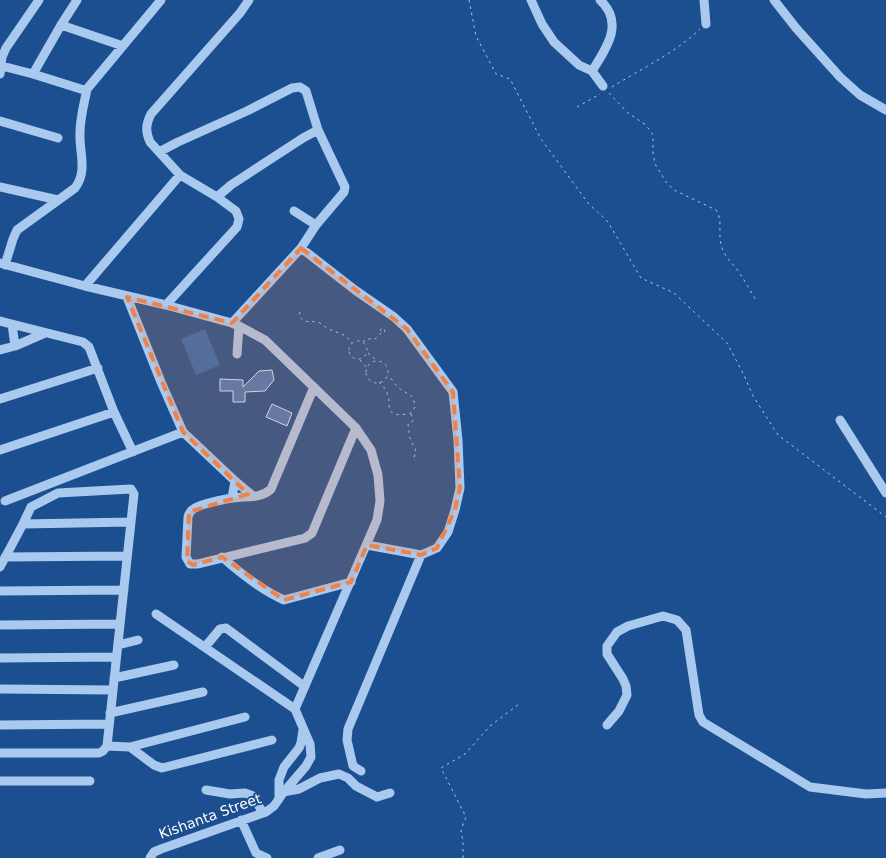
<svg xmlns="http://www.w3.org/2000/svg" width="886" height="858" font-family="'DejaVu Sans',sans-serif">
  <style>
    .grass { fill: #2e69ad }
    .building { fill: #4478b7; stroke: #cfe3fa }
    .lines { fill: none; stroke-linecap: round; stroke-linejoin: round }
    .path { stroke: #a9c9ee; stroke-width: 1; stroke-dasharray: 2.5 4; stroke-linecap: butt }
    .minor { stroke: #a9c9ee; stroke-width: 9 }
    .marked { fill: #ee8249; fill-opacity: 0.2; stroke: #ee8249; stroke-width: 4; stroke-dasharray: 10 6; stroke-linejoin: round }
    .labels { text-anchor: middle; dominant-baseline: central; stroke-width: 4; stroke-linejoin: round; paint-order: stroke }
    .street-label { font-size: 14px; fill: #fff; stroke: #1b4f8f }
  </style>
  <rect width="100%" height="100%" fill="#1b4f8f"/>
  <path class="grass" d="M205 329 220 365 196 375 181 339Z"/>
  <path class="building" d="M272 370 274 380 265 391 245 392V402H233V391H220V379L243 380V387L259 371Z
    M272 404 292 413 287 426 266 417Z"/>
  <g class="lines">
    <path class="path" d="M469 0 476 36 496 74 510 79 541 139 588 203 608 222 641 278 674 293 727 343 744 375 753 396 778 435 886 517
      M612 87C641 69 675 53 700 29
      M609 93 628 113 646 125 653 135V153L655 164 666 182 674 190 716 210C723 220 718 233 721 245 725 258 731 261 738 271 745 281 751 292 757 302
      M577 107 600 94
      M300 312 299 316C306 325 308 320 317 322 322 323 324 327 327 328 338 334 344 332 352 343
      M349 350a9 9 0 1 1 18 0a9 9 0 1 1-18 0Z
      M363 342 366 339H375L381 333H384L385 330 383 328 380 330 381 333
      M368 353 376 360
      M360 360 367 368
      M366 372a11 11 0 1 1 22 0a11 11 0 1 1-22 0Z
      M379 382C383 386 387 391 388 396 390 401 388 399 389 404 389 418 402 415 411 413L415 407C413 392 409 396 399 388 395 385 392 379 388 375
      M411 414 413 421 408 424C409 430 409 436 411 441 414 448 418 449 414 457L416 461
      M463 858V842L461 830 466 817 441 768 465 754 490 726 519 704"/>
    <path class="minor" d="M531 0 542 24 554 42 579 65 592 71 603 86
      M704 0 706 24
      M774 0 796 28 840 77 860 95 886 110
      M61 25 123 46
      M2 66 33 74 84 90 87 89
      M592 71C606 49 625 23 600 0
      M0 74 2 57 6 48 39 0
      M33 74 61 25 77 0
      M0 121 58 138
      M159 152 178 142 247 111 292 88 300 87 306 91 318 130 345 187 344 192 316 225 301 248 232 323
      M0 187 58 200
      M217 197 231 185 303 138 318 130
      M294 211 316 225
      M301 248 355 290 394 317 407 329 453 392 458 440 460 488 455 510 448 532 437 548 421 555 367 545
      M0 263 85 286 166 305 232 323 239 326 265 340 356 428 371 450 378 475 380 501 377 520 295 709
      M5 265 13 239 17 230 75 188C88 171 79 152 80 133 80 118 84 104 87 89L161 0
      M85 286 180 175
      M127 297 161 382 183 432 235 481
      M166 305 237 227 239 219 236 211 217 197 180 175 150 142C145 131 146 124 151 114L240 13 249 0
      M0 321 83 342 89 347 114 412 133 452
      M12 324 15 346
      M0 350 15 346 45 333
      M237 354 239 326
      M314 387 271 489C261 499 246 496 233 498 225 499 201 504 195 508 191 510 189 513 188 517L186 557 190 564H197L305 538 312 533 356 428
      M0 399 98 368
      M840 420 886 493
      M0 450 114 412
      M232 498 235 481 253 496
      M5 501 183 432
      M23 524 131 522
      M5 557 127 556
      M222 557C239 572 263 591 284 600L351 582
      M0 567 23 524 31 507 58 493 131 489 134 494 107 746 103 751 99 753H0
      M0 591 124 590
      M0 625 120 624
      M118 645 138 640
      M205 647 220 629 226 628 304 686
      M0 658 116 657
      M114 678 174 665
      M0 689 113 690
      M110 713 203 692
      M0 725 109 724
      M607 725 619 711 627 695 626 686 623 679 607 654V646L617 632 628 626 663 616 677 620 686 630 699 715 703 722 810 787 866 794 886 793
      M107 746 130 747 245 717
      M130 747 154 765 162 768 272 740
      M361 771 353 766 347 740 348 729 421 555
      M0 781H90
      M206 790 230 794 245 793 253 796 263 813
      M283 792 299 789 320 778 339 774 348 778 356 786 377 797 390 793
      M279 799V780L284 767 299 748 301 743 303 730
      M241 820 256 853 267 858
      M150 858 154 852 161 849 266 812 274 806 283 793 306 766 311 757 310 744 295 709 156 614
      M318 858 340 850"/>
  </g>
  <path class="marked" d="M301 248 407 329 453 392 460 488 455 510 437 548 421 555 367 545 351 582 284 600 222 557 193 565 187 561 189 512 248 494 183 432 127 297 232 323Z"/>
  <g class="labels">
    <g class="street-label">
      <text transform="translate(210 816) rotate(-20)">Kishanta Street</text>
    </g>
  </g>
</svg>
